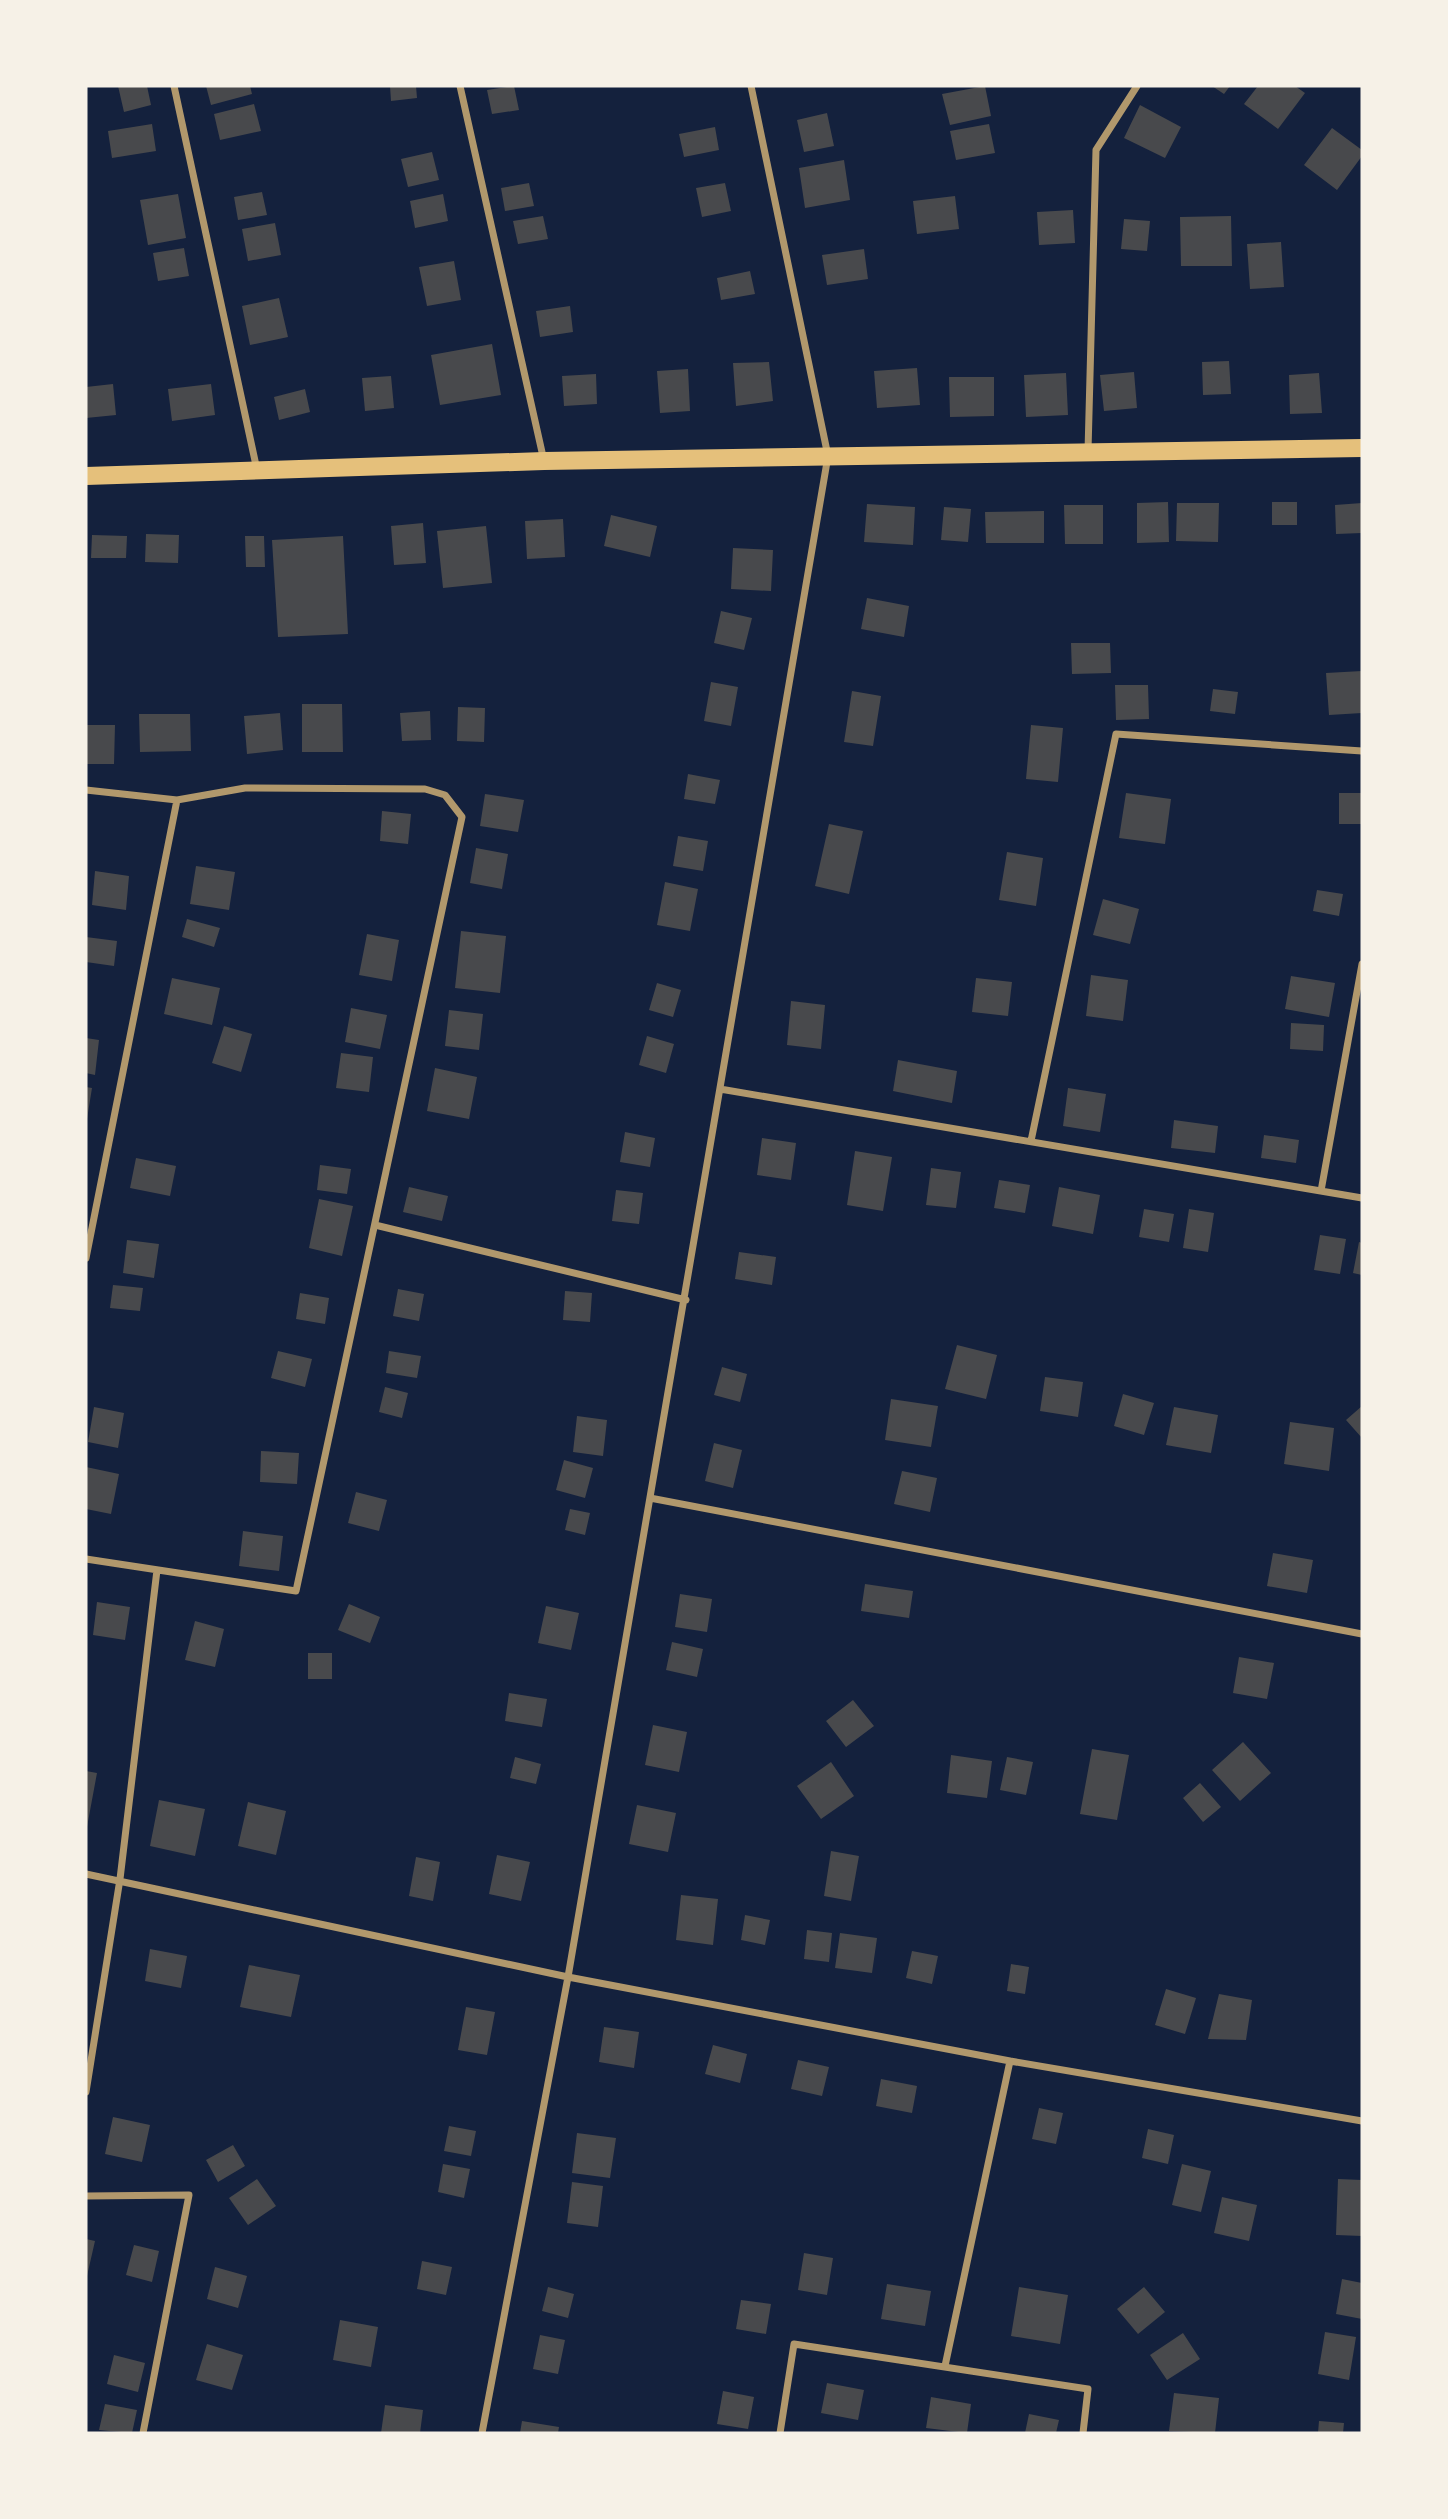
<svg xmlns="http://www.w3.org/2000/svg" width="1448" height="2519" font-family="'Nunito Sans',sans-serif">
  <style>
    .building { fill: #48494c }
    .lines { fill: none; stroke-linecap: round; stroke-linejoin: round }
    .minor { stroke: #b1986c; stroke-width: 7 }
    .primary { stroke: #e5c07b; stroke-width: 18 }
  </style>
  <rect width="100%" height="100%" fill="#14213d"/>
  <path class="building" d="M118 86H147L151 105 124 112Z
    M206 86H250L252 94 211 105Z
    M390 86H416L417 98 391 101Z
    M514 86 519 110 492 114 487 90Z
    M985 86 991 116 950 125 942 94Z
    M1212 86H1230L1224 94Z
    M1258 86H1295L1305 93 1278 129 1244 104Z
    M254 104 261 131 220 140 214 114Z
    M1140 105 1181 127 1165 158 1124 138Z
    M827 113 834 146 804 152 797 120Z
    M152 124 156 151 112 158 108 131Z
    M989 124 995 153 956 160 950 131Z
    M715 127 719 150 684 157 679 134Z
    M1332 128 1362 150V156L1337 190 1304 165Z
    M432 152 439 180 408 187 401 159Z
    M844 160 850 200 805 208 799 168Z
    M529 183 534 206 505 211 501 188Z
    M725 183 731 211 702 217 696 188Z
    M262 192 267 215 238 220 234 197Z
    M178 194 186 238 148 245 140 200Z
    M443 194 448 221 415 228 410 201Z
    M955 196 959 229 917 234 913 201Z
    M1073 210 1075 243 1039 245 1037 212Z
    M543 216 548 239 518 244 513 221Z
    M1231 216 1232 266H1181L1180 217Z
    M1124 219 1150 221 1147 251 1121 249Z
    M275 223 281 255 248 261 242 229Z
    M1281 242 1284 287 1250 289 1247 244Z
    M184 248 189 276 158 281 153 253Z
    M864 249 868 279 827 285 822 255Z
    M454 261 461 300 427 306 419 267Z
    M750 271 755 294 721 300 717 278Z
    M279 298 288 337 250 345 242 306Z
    M570 306 573 332 540 337 536 311Z
    M492 344 501 395 440 405 431 355Z
    M1229 361 1231 394 1203 395 1202 362Z
    M769 362 773 401 736 406 733 363Z
    M917 368 920 405 877 408 874 371Z
    M688 369 690 411 660 413 657 371Z
    M1134 372 1137 408 1104 411 1100 375Z
    M1066 373 1068 415 1026 417 1024 375Z
    M1319 373 1322 413 1290 414 1289 375Z
    M596 374 597 404 564 406 562 376Z
    M391 376 394 408 365 411 362 378Z
    M949 377H994V416L950 417Z
    M113 384 116 415 86 418V387Z
    M211 384 215 415 172 421 168 389Z
    M305 389 310 412 279 420 274 397Z
    M1168 502 1169 542 1137 543V503Z
    M1272 502H1297V525H1272Z
    M1177 503H1219L1218 542 1176 541Z
    M1362 503V533L1336 534 1335 505Z
    M867 504 915 507 913 545 864 542Z
    M1064 505H1103V544H1065Z
    M944 507 971 509 968 542 941 540Z
    M1044 511V543H986L985 512Z
    M611 515 657 526 650 557 604 546Z
    M563 519 565 557 527 559 525 521Z
    M423 523 426 563 394 565 391 526Z
    M486 526 492 583 443 588 437 531Z
    M146 534 179 535 178 563 145 562Z
    M92 535 127 536 126 558H91Z
    M245 536H264L265 567H246Z
    M343 536 348 634 278 637 272 540Z
    M733 548 773 550 771 591 731 589Z
    M867 598 909 606 904 637 861 629Z
    M721 611 752 618 744 650 714 643Z
    M1071 643H1110L1111 673 1072 674Z
    M1362 671V713L1329 715 1326 673Z
    M711 682 738 687 731 726 704 721Z
    M1115 685H1148L1149 719 1116 720Z
    M1213 689 1238 692 1235 714 1210 711Z
    M852 691 881 696 873 746 844 742Z
    M302 704H342L343 752H302Z
    M458 707 485 708 484 742 457 741Z
    M430 711 431 740 402 741 400 713Z
    M280 713 283 750 247 754 244 716Z
    M139 714H190L191 751 140 752Z
    M86 725H115L114 764H86Z
    M1031 725 1063 728 1058 782 1026 779Z
    M688 774 720 780 715 804 684 799Z
    M1126 793 1171 799 1165 844 1119 838Z
    M1339 793H1362V824H1339Z
    M485 794 524 800 518 832 480 826Z
    M382 811 411 814 408 844 380 841Z
    M829 824 863 831 849 894 815 886Z
    M678 836 708 841 703 871 673 866Z
    M476 848 508 854 502 889 470 883Z
    M1007 852 1043 858 1036 906 999 900Z
    M196 866 235 872 229 910 190 904Z
    M95 871 129 876 126 910 92 905Z
    M665 882 698 889 690 931 657 925Z
    M1317 890 1343 894 1339 916 1313 911Z
    M1103 899 1139 909 1130 944 1093 935Z
    M187 919 220 928 214 947 182 937Z
    M461 931 506 936 500 993 455 988Z
    M367 934 399 940 392 981 359 975Z
    M86 937 117 941 114 966 86 962Z
    M1091 975 1128 980 1123 1021 1086 1016Z
    M1291 976 1335 983 1329 1017 1285 1009Z
    M172 978 220 988 212 1025 164 1014Z
    M976 978 1012 982 1008 1016 972 1012Z
    M657 983 681 990 673 1017 649 1010Z
    M791 1001 825 1005 821 1049 787 1045Z
    M351 1008 387 1015 380 1049 345 1042Z
    M449 1010 483 1014 479 1050 445 1046Z
    M1291 1023 1324 1025 1323 1051 1290 1049Z
    M224 1026 252 1034 241 1072 212 1063Z
    M647 1036 674 1044 666 1073 639 1065Z
    M86 1038 99 1040 95 1075 86 1073Z
    M341 1053 373 1057 369 1092 336 1088Z
    M898 1060 957 1071 952 1103 893 1091Z
    M435 1068 477 1077 469 1119 427 1111Z
    M86 1087 92 1088 87 1119H86Z
    M1068 1088 1106 1094 1100 1132 1063 1126Z
    M1174 1120 1218 1126 1215 1153 1171 1148Z
    M625 1132 655 1138 650 1167 620 1162Z
    M1264 1135 1299 1140 1296 1163 1261 1158Z
    M762 1138 796 1143 791 1180 757 1175Z
    M855 1151 892 1157 883 1211 847 1205Z
    M136 1158 176 1166 170 1196 130 1188Z
    M320 1165 351 1169 347 1194 317 1190Z
    M931 1168 961 1172 956 1208 926 1205Z
    M999 1180 1030 1185 1025 1213 994 1208Z
    M409 1187 448 1196 442 1221 403 1212Z
    M1059 1187 1100 1195 1093 1234 1052 1226Z
    M616 1190 643 1193 639 1224 612 1221Z
    M319 1199 353 1206 342 1256 309 1248Z
    M1144 1209 1174 1214 1169 1242 1139 1237Z
    M1189 1209 1214 1213 1208 1252 1183 1248Z
    M1320 1235 1346 1239 1340 1274 1314 1270Z
    M127 1240 159 1244 154 1278 123 1273Z
    M1359 1242 1362 1243V1275L1353 1273Z
    M739 1252 776 1257 772 1285 735 1279Z
    M113 1285 143 1288 140 1311 110 1308Z
    M398 1289 424 1294 419 1321 393 1316Z
    M565 1291 592 1293 590 1322 563 1320Z
    M300 1293 329 1298 325 1324 296 1319Z
    M957 1345 997 1355 986 1399 945 1389Z
    M278 1351 312 1359 305 1387 271 1378Z
    M389 1351 421 1356 417 1378 386 1373Z
    M722 1367 747 1374 740 1402 714 1395Z
    M1045 1377 1083 1382 1078 1417 1040 1411Z
    M385 1387 408 1393 402 1418 379 1412Z
    M1123 1394 1154 1403 1144 1435 1114 1426Z
    M891 1399 938 1406 931 1447 885 1440Z
    M1362 1406V1438L1346 1420Z
    M94 1407 124 1413 118 1448 88 1442Z
    M1174 1407 1218 1415 1211 1453 1166 1445Z
    M577 1416 607 1420 603 1456 573 1452Z
    M1290 1422 1334 1428 1329 1471 1284 1464Z
    M714 1443 742 1450 733 1488 705 1481Z
    M261 1451 299 1453 297 1484 260 1482Z
    M564 1460 593 1468 585 1498 556 1490Z
    M86 1467 119 1474 111 1514 86 1509Z
    M902 1471 937 1478 930 1512 894 1504Z
    M356 1492 387 1500 379 1531 348 1523Z
    M570 1509 590 1513 585 1535 565 1530Z
    M243 1531 283 1536 279 1571 239 1566Z
    M1273 1553 1313 1560 1307 1593 1267 1586Z
    M865 1584 913 1591 909 1618 861 1611Z
    M680 1594 712 1599 707 1632 675 1627Z
    M97 1602 130 1607 125 1640 93 1635Z
    M349 1604 380 1617 370 1643 338 1630Z
    M546 1606 579 1613 571 1650 538 1643Z
    M195 1621 224 1629 215 1667 185 1660Z
    M672 1642 703 1649 697 1677 666 1670Z
    M308 1653H332V1679H308Z
    M1239 1657 1274 1663 1267 1699 1233 1693Z
    M509 1693 547 1699 542 1727 505 1721Z
    M853 1700 874 1726 846 1747 826 1721Z
    M653 1725 687 1732 679 1772 645 1765Z
    M1243 1742 1271 1773 1240 1801 1212 1770Z
    M1092 1749 1129 1755 1117 1820 1080 1814Z
    M951 1755 992 1761 987 1798 947 1793Z
    M515 1757 541 1764 536 1784 510 1778Z
    M1007 1757 1033 1762 1026 1795 1000 1790Z
    M831 1762 854 1796 821 1819 797 1786Z
    M86 1771 97 1773 87 1827H86Z
    M1200 1783 1221 1807 1203 1822 1183 1798Z
    M159 1800 205 1809 195 1856 150 1846Z
    M248 1802 286 1811 276 1855 238 1846Z
    M637 1805 676 1813 668 1852 629 1844Z
    M831 1851 859 1856 851 1901 824 1896Z
    M497 1855 530 1862 521 1901 489 1894Z
    M416 1857 440 1862 433 1901 409 1896Z
    M681 1895 718 1899 713 1945 676 1940Z
    M745 1915 770 1920 765 1945 741 1940Z
    M807 1930 832 1933 829 1962 804 1959Z
    M840 1933 877 1938 872 1973 835 1968Z
    M150 1949 187 1956 181 1988 145 1981Z
    M912 1951 938 1956 932 1984 906 1978Z
    M1011 1964 1029 1967 1025 1994 1007 1991Z
    M249 1965 300 1975 291 2017 240 2007Z
    M1166 1989 1196 1998 1185 2034 1155 2025Z
    M1219 1994 1252 2000 1246 2040 1208 2039Z
    M466 2007 495 2012 487 2055 458 2050Z
    M604 2027 639 2032 634 2068 599 2062Z
    M713 2045 747 2054 740 2083 705 2074Z
    M798 2060 829 2067 822 2096 791 2089Z
    M881 2079 917 2086 912 2113 876 2106Z
    M1039 2108 1063 2113 1056 2144 1032 2139Z
    M113 2117 150 2125 142 2162 105 2154Z
    M449 2126 476 2131 471 2156 444 2151Z
    M1148 2129 1174 2135 1168 2164 1142 2158Z
    M577 2133 616 2138 610 2178 572 2173Z
    M233 2145 245 2166 218 2182 206 2160Z
    M443 2164 470 2169 464 2198 438 2192Z
    M1182 2164 1211 2171 1201 2212 1172 2205Z
    M257 2179 276 2206 248 2225 229 2198Z
    M1338 2179 1362 2180V2236L1336 2235Z
    M572 2182 603 2186 598 2227 567 2223Z
    M1222 2197 1257 2205 1249 2241 1214 2233Z
    M86 2239 95 2241 87 2276H86Z
    M134 2245 159 2251 152 2282 126 2275Z
    M804 2253 833 2258 827 2295 798 2290Z
    M422 2261 452 2267 446 2295 417 2289Z
    M215 2267 247 2276 238 2308 207 2299Z
    M1342 2279 1362 2283V2319L1336 2314Z
    M887 2284 931 2291 925 2326 881 2319Z
    M548 2287 574 2294 568 2318 542 2311Z
    M1019 2287 1068 2295 1060 2344 1011 2336Z
    M1144 2287 1165 2312 1138 2334 1117 2309Z
    M741 2300 771 2304 766 2334 736 2329Z
    M340 2320 378 2327 371 2367 333 2360Z
    M1325 2332 1356 2337 1349 2380 1318 2374Z
    M1183 2333 1200 2359 1167 2380 1150 2355Z
    M540 2335 565 2340 558 2374 533 2369Z
    M207 2344 243 2355 232 2390 196 2380Z
    M114 2355 145 2363 138 2392 107 2384Z
    M827 2383 864 2390 858 2420 821 2413Z
    M723 2391 754 2397 748 2429 717 2424Z
    M1174 2393 1219 2398 1215 2433 1169 2431Z
    M931 2397 971 2404 967 2433 926 2428Z
    M105 2404 137 2410 132 2433 99 2430Z
    M385 2405 423 2410 420 2433H381Z
    M1029 2414 1059 2420 1056 2433H1025Z
    M522 2421 559 2427 558 2433H520Z
    M1319 2421 1344 2423 1343 2433H1318Z"/>
  <g class="lines">
    <path class="minor" d="M174 86 257 470
      M460 86 544 461
      M1088 451 1096 150 1137 86
      M86 790 177 800 245 788 425 789 445 795 462 817 296 1591 86 1559
      M720 1089 1362 1198
      M1031 1141 1116 734 1362 751
      M1321 1191 1362 964
      M375 1225 686 1300
      M86 1258 177 800
      M650 1498 1362 1634
      M86 1874 568 1977 1010 2061 1362 2121
      M86 2092 120 1879 157 1570
      M86 2196 189 2195 143 2433
      M945 2366 1010 2061
      M482 2433 568 1977 828 456 751 86
      M780 2433 794 2344 1088 2389 1083 2433"/>
    <path class="primary" d="M86 476 544 461 1362 448"/>
  </g>
  <rect width="1448" height="2519" fill="none" stroke="#f6f1e7" stroke-width="175"/>
</svg>
